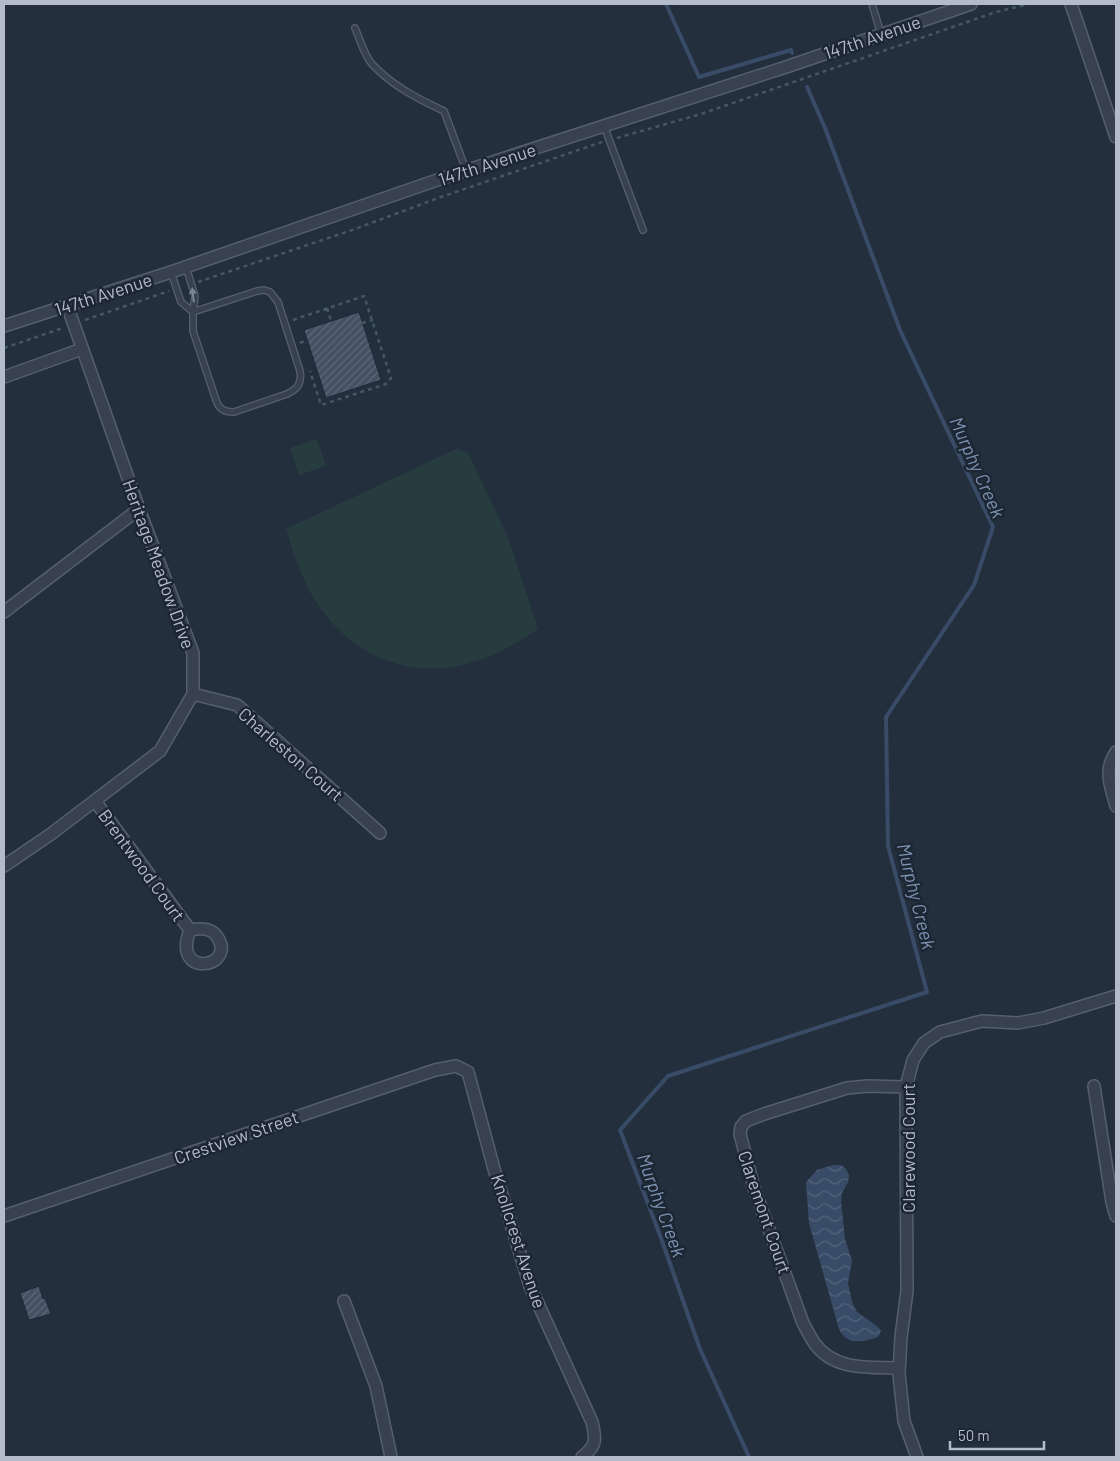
<svg xmlns="http://www.w3.org/2000/svg" width="1120" height="1461" font-family="Barlow,sans-serif">
  <style>
    .pitch { fill: #263c3f }
    .water { fill: url(#water-waves) }
    .lines { fill: none; stroke-linecap: round; stroke-linejoin: round }
    .stream { stroke: #394c67; stroke-width: 4 }
    .building { fill: url(#building-hatch); stroke: #1f2835 }
    .service-casing { stroke: #565f6c; stroke-width: 8 }
    .minor-casing { stroke: #565f6c; stroke-width: 14 }
    .path { stroke: #44595c; stroke-width: 2.5; stroke-dasharray: 4 4; stroke-linecap: butt }
    .service { stroke: #38414e; stroke-width: 5.5 }
    .minor { stroke: #38414e; stroke-width: 11 }
    .oneway { fill: #7c8592 }
    .labels { text-anchor: middle; dominant-baseline: central; stroke-width: 5; stroke-linejoin: round; paint-order: stroke }
    .street-label { font-size: 18px; fill: #b4bcc9; stroke: #1d2633 }
    .water-label { font-size: 19px; font-style: italic; fill: #7c92b1; stroke: #1d2633 }
  </style>
  <defs>
    <pattern id="water-waves" width="16" height="10" patternUnits="userSpaceOnUse" patternTransform="scale(1.25)"><rect width="16" height="10" fill="#394c67"/><path d="M0 5q4-4 8 0t8 0" fill="none" stroke="#53647b"/></pattern>
    <pattern id="building-hatch" width="6" height="6" patternUnits="userSpaceOnUse" patternTransform="scale(1.25)"><rect width="6" height="6" fill="#455162"/><path d="M-1 1l2-2M0 6l6-6M5 7l2-2" fill="none" stroke="#5d6877"/></pattern>
  </defs>
  <rect width="100%" height="100%" fill="#242f3e"/>
  <path class="pitch" d="M317 439 326 466 299 475 290 448Z
    M456 449 468 453 508 537 538 629C517 643 495 656 470 663 406 681 349 654 314 599 301 577 293 552 286 529Z"/>
  <path class="water" d="M833 1165H841L846 1169 849 1175 848 1182 842 1193 841 1201 845 1239 852 1261 848 1283 852 1302 857 1312 878 1327 881 1331 878 1337C862 1342 847 1346 839 1329L809 1223 806 1182 817 1170Z"/>
  <g class="lines">
    <path class="stream" d="M666 4 699 77 791 50 792 53
      M749 1457 700 1349 661 1238 620 1130 668 1076 927 992 888 846 886 717 974 585 993 527 900 330 825 128 807 87"/>
  </g>
  <path class="building" d="M359 312 381 380 326 398 304 330Z
    M39 1286 43 1299 45 1298 51 1314 29 1320 20 1293Z"/>
  <g class="lines">
    <g class="service-casing">
      <path id="service" d="M872 4 881 34
        M355 28C360 39 364 55 372 64 391 85 418 99 444 111L466 170
        M604 126 643 230
        M171 272 181 302 193 312 195 296 186 267
        M264 290 270 292 278 302 300 371C302 383 298 389 287 394L234 412C224 412 219 409 216 400L193 331V312L257 291Z"/>
    </g>
    <g class="minor-casing">
      <path id="minor" d="M1071 4 1116 137
        M4 326 171 272 443 178 786 67 971 4
        M4 377 82 349
        M4 612 139 509
        M193 694 237 705 380 833
        M1116 752C1103 771 1111 787 1116 806
        M95 801 190 930C200 928 212 927 218 938 236 968 171 979 190 930
        M4 866 51 834 160 751 193 694V653L139 509 67 305
        M1094 1086 1112 1202 1116 1216
        M4 1216 435 1070 456 1066 468 1072 494 1169 530 1286 592 1422C596 1439 597 1446 582 1457
        M344 1301 376 1386 391 1457
        M899 1368C869 1367 835 1371 815 1344 810 1337 807 1330 803 1323L754 1188 740 1134 741 1127 746 1121 764 1114 847 1088 868 1086 906 1087
        M917 1457 904 1421 899 1374 901 1337 907 1291 906 1087 913 1060 924 1043 940 1032 982 1021 1018 1023 1044 1018 1116 996"/>
    </g>
    <path class="path" d="M617 138 701 114 996 12 1029 4
      M198 282 355 229 441 197 602 142
      M327 308 331 321
      M85 320 169 291
      M293 320 364 296 391 378 386 384 321 405 310 371
      M362 323 373 320
      M300 343 307 340
      M4 348 63 328"/>
    <use href="#service" class="service"/>
    <use href="#minor" class="minor"/>
  </g>
  <defs><path id="oneway-solid" d="M-6-.8H1V-3.2L6.5 0L1 3.2V.8H-6Z" transform="scale(1.25)"/></defs>
  <use class="oneway" href="#oneway-solid" transform="translate(193 295) rotate(-96)"/>
  <g class="labels">
    <g class="street-label">
      <text transform="translate(872 37) rotate(-19)">147th Avenue</text>
      <text transform="translate(487 164) rotate(-18)">147th Avenue</text>
      <text transform="translate(103 294) rotate(-18)">147th Avenue</text>
      <text transform="translate(159 564) rotate(70)">Heritage Meadow Drive</text>
      <text transform="translate(291 754) rotate(41)">Charleston Court</text>
      <text transform="translate(142 865) rotate(54)">Brentwood Court</text>
      <text transform="translate(236 1137) rotate(-19)">Crestview Street</text>
      <text transform="translate(908 1148) rotate(-90)">Clarewood Court</text>
      <text transform="translate(765 1212) rotate(71)">Claremont Court</text>
      <text transform="translate(519 1241) rotate(72)">Knollcrest Avenue</text>
    </g>
    <g class="water-label">
      <text transform="translate(978 467) rotate(66)">Murphy Creek</text>
      <text transform="translate(917 896) rotate(76)">Murphy Creek</text>
      <text transform="translate(662 1205) rotate(70)">Murphy Creek</text>
    </g>
  </g>
  <rect width="1120" height="1461" fill="none" stroke="#b4bcc9" stroke-width="10"/>
  <path d="M950 1441v8h94v-8" fill="none" stroke="#b4bcc9" stroke-width="2.5"/>
  <text x="958" y="1441" font-size="15" fill="#b4bcc9" stroke="#1d2633" stroke-width="4" paint-order="stroke">50 m</text>
</svg>
